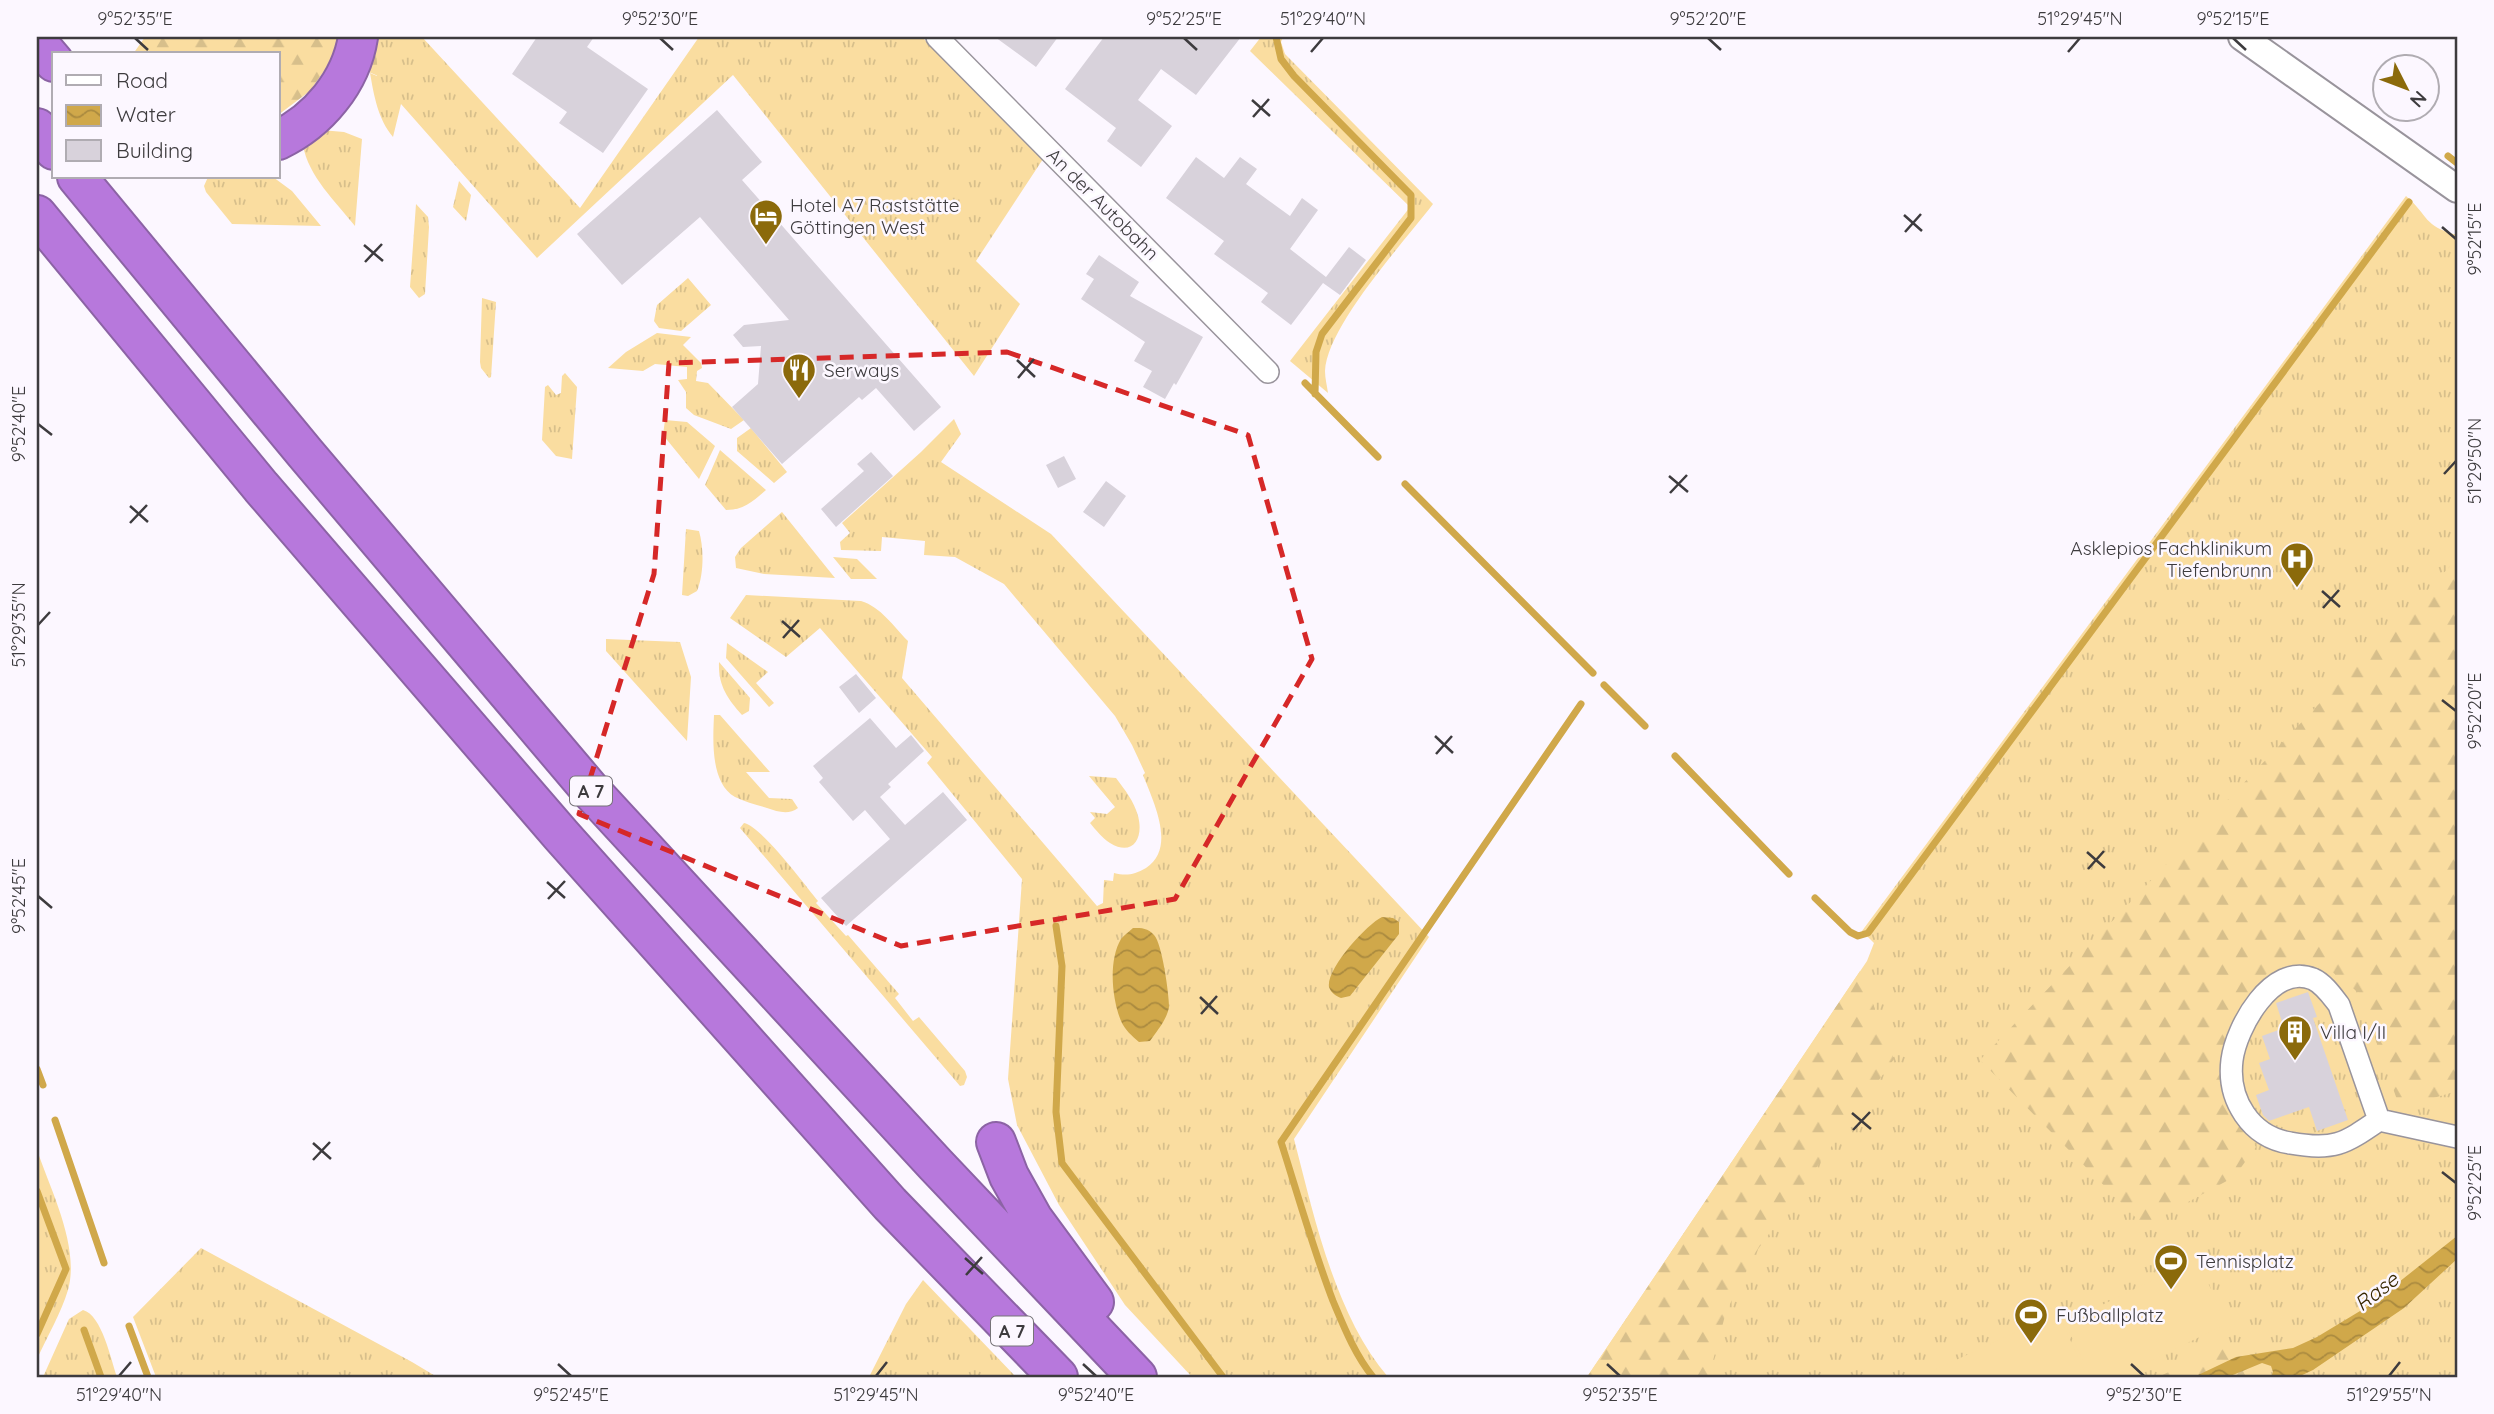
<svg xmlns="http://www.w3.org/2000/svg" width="2494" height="1414" font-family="Quicksand,sans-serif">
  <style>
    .grass { fill: url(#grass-tufts) }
    .forest { fill: url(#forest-firs) }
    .pitch { fill: #fadda0 }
    .water { fill: url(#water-waves) }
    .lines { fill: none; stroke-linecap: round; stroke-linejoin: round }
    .stream { stroke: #d0a84a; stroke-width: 7 }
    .building { fill: #d8d2db }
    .minor-casing { stroke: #99949c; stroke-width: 24 }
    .tertiary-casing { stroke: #99949c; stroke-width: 30 }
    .motorway-casing { stroke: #8c63a5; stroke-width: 42 }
    .minor { stroke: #fff; stroke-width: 21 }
    .tertiary { stroke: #fff; stroke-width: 26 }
    .motorway { stroke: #b778dc; stroke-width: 38 }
    .marked { fill: none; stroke: #d62828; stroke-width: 5; stroke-dasharray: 14 9; stroke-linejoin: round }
    .ticks { fill: none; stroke: #3d3b3e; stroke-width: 2.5 }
    .labels { text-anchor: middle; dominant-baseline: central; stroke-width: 5; stroke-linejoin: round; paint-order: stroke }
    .shield { fill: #fcf7ff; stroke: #767378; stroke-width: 2 }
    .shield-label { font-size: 18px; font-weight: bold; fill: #3d3b3e }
    .street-label { font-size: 19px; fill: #3d3b3e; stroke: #fcf7ff }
    .poi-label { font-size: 19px; fill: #3d3b3e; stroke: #fcf7ff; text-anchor: start }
    .water-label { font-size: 21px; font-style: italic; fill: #382800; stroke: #fcf7ff }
    .neatline { fill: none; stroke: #3d3b3e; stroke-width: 2.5 }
    .ticks-label { font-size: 18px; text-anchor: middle; fill: #3d3b3e }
  </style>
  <defs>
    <pattern id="grass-tufts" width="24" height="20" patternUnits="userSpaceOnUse" patternTransform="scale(1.75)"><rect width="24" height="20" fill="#fadda0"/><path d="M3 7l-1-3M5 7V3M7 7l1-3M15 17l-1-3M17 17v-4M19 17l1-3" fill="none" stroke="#d7bf8b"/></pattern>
    <pattern id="forest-firs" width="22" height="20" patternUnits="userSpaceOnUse" patternTransform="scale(1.75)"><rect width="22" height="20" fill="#fadda0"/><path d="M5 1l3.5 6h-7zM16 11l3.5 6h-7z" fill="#d7bf8b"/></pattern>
    <pattern id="water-waves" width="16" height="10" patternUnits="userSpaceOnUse" patternTransform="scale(1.75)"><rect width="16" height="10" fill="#d0a84a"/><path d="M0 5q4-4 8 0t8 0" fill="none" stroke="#aa8a3f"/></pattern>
  </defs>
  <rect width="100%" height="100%" fill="#fcf7ff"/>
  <path class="grass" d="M375 37H422L580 208 699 37H922L1043 159 976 261 1020 304 974 376 733 75 537 258 401 104 393 137C378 119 374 96 370 73L377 76Z
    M1261 37H1283L1281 42 1285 54 1433 204C1404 242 1327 326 1325 371 1325 378 1327 386 1328 393L1290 361 1410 207 1250 51Z
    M321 130 344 132 362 139 355 226C336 202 308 176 303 145Z
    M208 177H273L292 191 321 226 232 224 206 192 204 186Z
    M459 181 471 195 466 221 453 207Z
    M2406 196C2429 216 2423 226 2457 235V1377H1587L1867 961 1874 943 1862 931Z
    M416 204 428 217 429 227 425 294 419 298 410 287Z
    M688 278 711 305 681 331 659 328 654 321 657 305Z
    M482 298 496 302 491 377 489 378 481 368 480 362Z
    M657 333 691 337 683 345 701 363 702 368 697 371 696 381 708 383 744 420 731 429 694 415 686 408V392L678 380 687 379V367L655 364 643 371 608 368 626 352Z
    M565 373 577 387 572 459 556 456 542 440 545 387 548 385 556 395 561 393 562 376Z
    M954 419 961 434 941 462 1051 534 1429 937 1294 1139C1314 1216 1335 1315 1388 1377H1192L1125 1305 1059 1205 1017 1125 1008 1079 1022 879 927 763 932 757 820 628 786 657 730 618 746 595 861 601C881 607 893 626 908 641L902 678 1097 906 1103 903 1104 880 1113 881 1114 873C1126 876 1134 875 1146 868 1177 848 1153 801 1143 775L1145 773 1132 745 1115 716 1004 584 955 557 924 555 925 541 882 537 881 551 841 550 840 542 850 533 842 523 921 452Z
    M665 420 687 422 715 446 699 479 663 435Z
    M751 428 787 472 774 483 737 451V438Z
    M720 450 766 490C753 501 744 510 726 510L705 485Z
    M782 512 835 578 764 574 736 568 735 557 741 548Z
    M686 529 699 531C704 548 704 574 697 591L688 596 682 595Z
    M833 557 857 559 877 579H851Z
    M606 639 680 642 691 677 687 741 606 651Z
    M727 643 768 672 756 683 774 703 769 707 726 658Z
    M719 662 750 698 749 711 742 715C727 698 718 685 719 662Z
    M714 715H720L770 772H746L769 798 792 799 798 808C789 815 778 812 767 808 757 805 745 802 735 797 710 783 713 739 714 715Z
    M1089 776 1116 778C1125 790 1134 801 1138 816 1144 838 1133 857 1110 843 1102 838 1096 830 1090 823L1095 818 1090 812 1107 814 1115 807Z
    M744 823C761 826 805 885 818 901L816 903 846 936 848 935 899 994 895 998 913 1021 919 1017 965 1071 967 1077 964 1085 960 1086 740 828Z
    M37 1150C51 1191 80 1247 68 1290 61 1313 47 1337 37 1359Z
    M201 1248 412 1362 437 1377H156L133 1317Z
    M923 1280 1016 1377H869L906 1304Z
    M83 1310C102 1315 111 1360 117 1377H43L69 1319Z"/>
  <path class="forest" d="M145 37H375L378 76 334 57 310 91 278 115V54H133Z
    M2457 559V1091L2400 1108 2359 993 2317 960H2281L2254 986 2220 1066 2233 1118 2256 1147 2234 1177 2144 1226 1980 1060Z
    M1860 971 1894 1059 1756 1252 1726 1312 1711 1368 1714 1377H1587Z
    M2229 1344 2246 1377H2158Z"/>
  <path class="pitch" d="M2196 1259 2228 1323 2118 1377H2091L2065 1323Z
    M2058 1313 2087 1377H1919Z"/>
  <path class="water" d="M1382 917 1393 918 1399 922V934L1350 996 1341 998C1336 996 1331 993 1329 987 1326 969 1367 924 1382 917Z
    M1133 928C1142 928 1148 928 1154 935 1162 943 1169 994 1169 1006 1168 1018 1157 1031 1150 1041L1139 1042C1132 1036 1125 1030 1121 1021 1112 999 1108 961 1121 939 1124 935 1129 932 1133 928Z
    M2457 1236V1259L2404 1308 2313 1370 2298 1377H2271L2273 1372 2271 1366 2262 1363 2228 1377H2194L2236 1357 2293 1348 2317 1337 2370 1305Z"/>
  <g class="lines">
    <path class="stream" d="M1276 37 1281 59 1294 76 1411 195V218L1322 334 1316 352 1315 394
      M2448 156 2457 163
      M1305 383 1378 457
      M1405 484 1593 673
      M1604 685 1645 726
      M1675 756 1789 874
      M1815 898 1850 932 1858 936 1868 933 2409 202
      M1056 926 1062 966 1056 1112 1062 1163 1223 1377
      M37 1069 43 1085
      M55 1120 104 1263
      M37 1191 66 1269 37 1334
      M129 1326 148 1377
      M84 1330 101 1377
      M1373 1377C1355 1355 1344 1327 1333 1301 1313 1249 1298 1195 1281 1142L1581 704"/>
  </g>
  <path class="building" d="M537 37H594L587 47 648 89 603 153 559 123 567 112 512 74Z
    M995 37H1058L1036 67Z
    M1104 37H1241L1196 95 1161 69 1138 100 1172 126 1141 167 1107 141 1116 128 1065 89Z
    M717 110 762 162 742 180 941 407 914 431 876 388 862 400 859 397 782 464 732 407 758 384 761 346 743 347 733 335 744 325 789 320 700 217 622 285 577 234Z
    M1196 157 1224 178 1240 157 1257 169 1246 184 1290 216 1302 198 1318 210 1290 249 1326 277 1349 247 1366 260 1340 295 1323 283 1291 325 1261 302 1268 293 1214 254 1224 241 1166 198Z
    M1099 255 1139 282 1130 296 1203 337 1176 385 1174 383 1165 399 1143 387 1152 371 1134 361 1145 342 1081 299 1094 279 1086 274Z
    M871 452 893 476 836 527 821 509 864 471 857 464Z
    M1064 456 1076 479 1058 488 1046 465Z
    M1106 481 1126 496 1104 527 1083 512Z
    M856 674 876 698 859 713 839 687Z
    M870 718 896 748 911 735 924 751 888 784 891 787 880 797 905 825 943 792 967 820 846 926 821 898 890 839 865 810 853 821 819 782 823 778 813 766Z
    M2308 992 2317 1017 2313 1018 2348 1120 2317 1131 2309 1107 2269 1121 2263 1115 2256 1095 2269 1090 2259 1063 2270 1059 2262 1036 2284 1028 2276 1003Z"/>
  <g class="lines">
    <g class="minor-casing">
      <path id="minor" d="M937 37 1268 372
        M2379 1120 2339 1005C2332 996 2324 984 2313 979 2272 962 2236 1028 2232 1060 2227 1100 2251 1137 2290 1143 2334 1151 2344 1144 2379 1120L2457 1137"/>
    </g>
    <g class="tertiary-casing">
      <path id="tertiary" d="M2242 37 2457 189"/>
    </g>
    <g class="motorway-casing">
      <path id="motorway" d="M37 42 54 62
        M37 128 54 150
        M278 140C318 121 351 82 358 37
        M77 177 305 453 592 792 935 1164 1137 1377
        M37 215 261 487 561 835 890 1204 1058 1377
        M996 1142 1009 1176 1033 1219 1094 1302"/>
    </g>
    <use href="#minor" class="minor"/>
    <use href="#tertiary" class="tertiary"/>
    <use href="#motorway" class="motorway"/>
  </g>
  <path class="marked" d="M1007 352 1248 435 1312 659 1175 899 901 946 579 814 654 574 669 363Z"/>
  <path class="ticks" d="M135 38 148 50M660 38 673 50M1184 38 1197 50M1708 38 1721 50M2233 38 2246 50M1311 52 1323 38M2068 52 2080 38M1252 100 1270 116M1253 117 1269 99M1904 215 1922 231M2442 227 2456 239M1905 232 1921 214M364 245 383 261M365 262 382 244M1017 360 1035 377M1018 378 1034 359M38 424 52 435M2444 474 2456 461M1669 476 1688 492M1670 493 1687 475M130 506 148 522M130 523 147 505M2322 591 2340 607M2323 608 2339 590M782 621 800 637M38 625 50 612M783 638 799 620M2442 700 2456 711M1435 736 1453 753M1436 754 1452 736M2087 852 2105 868M2088 869 2104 851M547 882 565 898M38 896 52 908M548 899 565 881M1200 997 1218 1014M1201 1014 1217 996M1852 1113 1871 1129M1853 1130 1870 1112M313 1143 331 1159M313 1160 330 1142M2442 1172 2456 1183M965 1258 983 1274M966 1275 982 1257M558 1364 571 1376M1083 1364 1096 1376M1607 1364 1620 1376M2131 1364 2144 1376M119 1376 131 1362M876 1376 887 1362M2389 1376 2400 1362"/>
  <defs>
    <g id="hotel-pin" transform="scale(1.75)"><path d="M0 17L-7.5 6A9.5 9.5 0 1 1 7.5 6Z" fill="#8b6a0b" stroke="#fcf7ff"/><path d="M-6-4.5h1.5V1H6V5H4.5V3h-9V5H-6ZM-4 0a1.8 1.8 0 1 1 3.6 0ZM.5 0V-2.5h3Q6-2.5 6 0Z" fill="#fff"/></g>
    <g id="restaurant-pin" transform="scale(1.75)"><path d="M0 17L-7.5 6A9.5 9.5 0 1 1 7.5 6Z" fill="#8b6a0b" stroke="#fcf7ff"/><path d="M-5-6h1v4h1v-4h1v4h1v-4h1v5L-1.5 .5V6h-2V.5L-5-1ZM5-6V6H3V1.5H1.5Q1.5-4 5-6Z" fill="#fff"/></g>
    <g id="hospital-pin" transform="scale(1.75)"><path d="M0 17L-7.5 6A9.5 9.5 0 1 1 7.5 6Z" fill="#8b6a0b" stroke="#fcf7ff"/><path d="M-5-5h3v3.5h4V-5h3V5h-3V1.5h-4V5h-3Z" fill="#fff"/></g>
    <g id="building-pin" transform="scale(1.75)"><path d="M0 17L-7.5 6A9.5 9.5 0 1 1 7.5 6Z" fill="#8b6a0b" stroke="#fcf7ff"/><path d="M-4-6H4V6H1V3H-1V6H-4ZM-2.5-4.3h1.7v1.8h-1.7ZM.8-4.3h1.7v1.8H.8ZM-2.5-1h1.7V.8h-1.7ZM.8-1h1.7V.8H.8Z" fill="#fff"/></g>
    <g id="stadium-pin" transform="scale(1.75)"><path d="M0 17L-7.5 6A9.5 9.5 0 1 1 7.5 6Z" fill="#8b6a0b" stroke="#fcf7ff"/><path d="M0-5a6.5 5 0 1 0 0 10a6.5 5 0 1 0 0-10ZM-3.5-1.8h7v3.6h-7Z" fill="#fff"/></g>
  </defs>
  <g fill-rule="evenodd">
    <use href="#hotel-pin" x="766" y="216"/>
    <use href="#restaurant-pin" x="799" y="370"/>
    <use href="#hospital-pin" x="2297" y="559"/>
    <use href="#building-pin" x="2295" y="1032"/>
    <use href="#stadium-pin" x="2171" y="1261"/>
    <use href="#stadium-pin" x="2031" y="1315"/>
  </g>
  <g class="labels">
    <g class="shield">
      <rect x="570" y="776.5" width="42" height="29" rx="5"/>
      <rect x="991" y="1316.5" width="42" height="29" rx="5"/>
    </g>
    <g class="shield-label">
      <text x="591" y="791">A 7</text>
      <text x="1012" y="1331">A 7</text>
    </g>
    <g class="street-label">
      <text transform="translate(1103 204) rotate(45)">An der Autobahn</text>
    </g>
    <g class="poi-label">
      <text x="790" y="205">Hotel A7 Raststätte<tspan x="790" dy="22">Göttingen West</tspan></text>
      <text x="824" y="370">Serways</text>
      <text x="2272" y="548" text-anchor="end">Asklepios Fachklinikum<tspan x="2272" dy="22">Tiefenbrunn</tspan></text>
      <text x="2320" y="1032">Villa I/II</text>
      <text x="2196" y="1261">Tennisplatz</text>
      <text x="2056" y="1315">Fußballplatz</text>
    </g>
    <g class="water-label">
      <text transform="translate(2376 1291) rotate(-38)">Rase</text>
    </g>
  </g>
  <rect width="2494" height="1414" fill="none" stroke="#fcf7ff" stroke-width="77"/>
  <rect x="52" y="52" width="228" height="126" fill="#fcf7ff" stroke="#b0acb2" stroke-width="2"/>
  <rect x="66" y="75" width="35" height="10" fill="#ffffff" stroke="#b0acb2" stroke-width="2"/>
  <text x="116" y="88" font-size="21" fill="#3d3b3e">Road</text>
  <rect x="66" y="105" width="35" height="21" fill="url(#water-waves)" stroke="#b0acb2" stroke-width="2"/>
  <text x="116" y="122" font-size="21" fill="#3d3b3e">Water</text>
  <rect x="66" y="140" width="35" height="21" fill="#d8d2db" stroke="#b0acb2" stroke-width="2"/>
  <text x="116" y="158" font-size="21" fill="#3d3b3e">Building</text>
  <g transform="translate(2406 88) rotate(132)"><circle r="33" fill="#fcf7ff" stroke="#b0acb2" stroke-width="2"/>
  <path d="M0-5L12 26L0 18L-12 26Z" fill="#8b6a0b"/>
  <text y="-10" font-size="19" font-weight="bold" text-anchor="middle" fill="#3d3b3e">N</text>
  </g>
  <rect x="38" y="38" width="2418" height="1338" class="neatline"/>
  <g class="ticks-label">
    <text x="135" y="25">9°52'35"E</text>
    <text x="660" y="25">9°52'30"E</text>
    <text x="1184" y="25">9°52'25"E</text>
    <text x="1323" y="25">51°29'40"N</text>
    <text x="1708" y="25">9°52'20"E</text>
    <text x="2080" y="25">51°29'45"N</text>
    <text x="2233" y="25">9°52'15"E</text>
    <text transform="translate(2475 239) rotate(-90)" y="6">9°52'15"E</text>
    <text transform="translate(19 424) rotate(-90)" y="6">9°52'40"E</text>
    <text transform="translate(2475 461) rotate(-90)" y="6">51°29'50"N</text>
    <text transform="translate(19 625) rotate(-90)" y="6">51°29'35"N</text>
    <text transform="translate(2475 711) rotate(-90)" y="6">9°52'20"E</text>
    <text transform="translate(19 896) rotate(-90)" y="6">9°52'45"E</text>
    <text transform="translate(2475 1183) rotate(-90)" y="6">9°52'25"E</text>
    <text x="119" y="1401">51°29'40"N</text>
    <text x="571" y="1401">9°52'45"E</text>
    <text x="876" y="1401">51°29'45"N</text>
    <text x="1096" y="1401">9°52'40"E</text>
    <text x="1620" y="1401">9°52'35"E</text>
    <text x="2144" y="1401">9°52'30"E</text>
    <text x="2389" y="1401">51°29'55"N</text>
  </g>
</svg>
